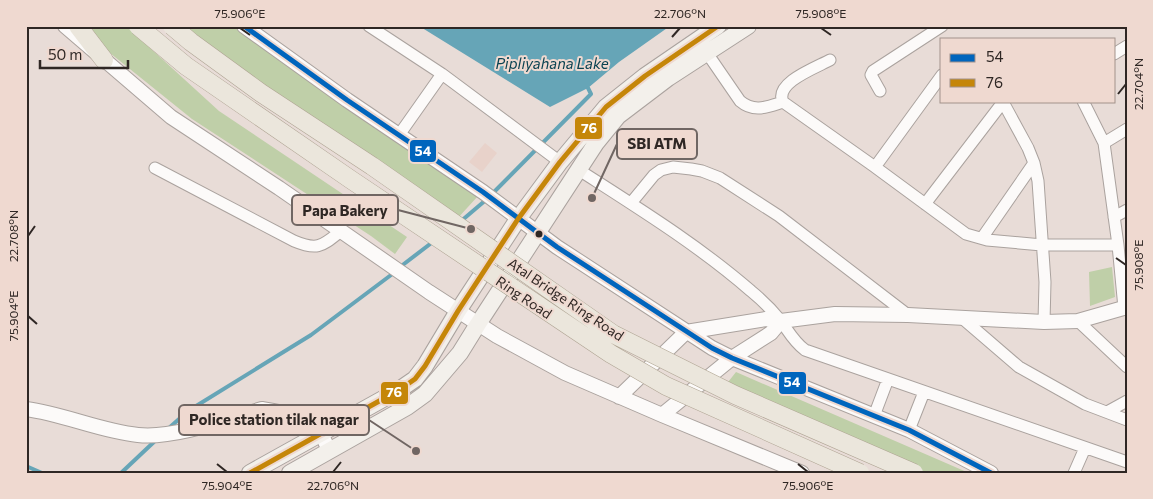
<svg xmlns="http://www.w3.org/2000/svg" width="1153" height="499" font-family="Commissioner,sans-serif">
  <style>
    .built { fill: #e8d2ca }
    .green { fill: #bfcfa8 }
    .water { fill: #66a5b7 }
    .lines { fill: none; stroke-linecap: round; stroke-linejoin: round }
    .stream { stroke: #66a5b7; stroke-width: 4 }
    .minor-casing { stroke: #aaa29e; stroke-width: 13 }
    .tertiary-casing { stroke: #aaa29e; stroke-width: 16 }
    .secondary-casing { stroke: #aaa29e; stroke-width: 18 }
    .primary-casing { stroke: #aea392; stroke-width: 19 }
    .minor { stroke: #fcfaf9; stroke-width: 11 }
    .tertiary { stroke: #fcfaf9; stroke-width: 14 }
    .secondary { stroke: #f3f0eb; stroke-width: 16 }
    .primary { stroke: #ebe6dc; stroke-width: 18 }
    .primary-bridge-casing { stroke: #aea392; stroke-width: 19; stroke-linecap: butt }
    .primary-bridge { stroke: #ebe6dc; stroke-width: 18 }
    .bus-1-casing { stroke: #efd9d0; stroke-width: 9 }
    .bus-2-casing { stroke: #efd9d0; stroke-width: 9 }
    .bus-1 { stroke: #0065bd; stroke-width: 5 }
    .bus-2 { stroke: #c58609; stroke-width: 5 }
    .ticks { fill: none; stroke: #2f2724; stroke-width: 2 }
    .bus-dot { fill: #2f2724; stroke: #efd9d0; stroke-width: 2 }
    .labels { text-anchor: middle; dominant-baseline: central; stroke-width: 4; stroke-linejoin: round; paint-order: stroke }
    .street-label { font-size: 14px; fill: #2f2724; stroke: #efd9d0 }
    .water-label { font-size: 15px; font-style: italic; fill: #0a4251; stroke: #efd9d0 }
    .leader { fill: none; stroke: #706663; stroke-width: 2 }
    .callout-dot { fill: #706663; stroke: #efd9d0; stroke-width: 2 }
    .callout { fill: #efd9d0; stroke: #706663; stroke-width: 2 }
    .callout-label { font-size: 15px; text-anchor: middle; font-weight: bold; fill: #2f2724 }
    .line-badge { stroke: #efd9d0; stroke-width: 2 }
    .badge-label { font-size: 14px; text-anchor: middle; font-weight: bold; fill: #fff }
    .neatline { fill: none; stroke: #2f2724; stroke-width: 2 }
    .ticks-label { font-size: 12px; text-anchor: middle; fill: #2f2724 }
  </style>
  <rect width="100%" height="100%" fill="#e8dcd7"/>
  <path class="built" d="M485 143 497 153 482 172 469 162Z"/>
  <path class="green" d="M90 26H126L219 111 407 237 395 254 371 236 192 119 105 49Z
    M162 26H244L478 196 457 219 183 45Z
    M1112 267 1115 297 1090 306 1089 272Z
    M736 372 969 473H925L721 391Z"/>
  <path class="water" d="M419 26H670L619 62 588 88 550 107Z"/>
  <g class="lines">
    <path class="stream" d="M492 194 591 94 588 88
      M460 222 487 199
      M400 267 434 241
      M169 428 188 411 311 335 395 272
      M26 466 42 473
      M121 473 156 440"/>
    <g class="minor-casing">
      <path id="minor" d="M369 26 442 74
        M707 53 740 101C754 113 767 107 783 102
        M1114 54 1127 46
        M830 60C815 68 774 83 783 102L875 167
        M942 75 875 167 966 234 987 240 1042 245H1118L1124 308
        M880 91 871 75 873 71 942 26
        M1083 101 1104 143 1118 245
        M399 135 442 74 560 162
        M1104 143 1127 129
        M155 168 294 241C318 251 322 246 341 231
        M579 170C638 208 698 245 751 291 762 300 772 310 781 321 789 332 794 342 805 350L1127 462
        M631 203 654 175 661 170 673 167 691 169 702 171 720 178 779 216 908 315
        M925 204 1003 102 1028 148 1034 163 1038 181 1045 282 1044 322
        M1114 217 1127 210
        M982 238 1034 163
        M962 318 1019 367 1085 404 1127 420
        M1078 321 1127 367
        M1107 412 1127 401
        M874 416 888 379
        M909 430 924 392
        M1074 473 1085 448"/>
    </g>
    <g class="tertiary-casing">
      <path id="tertiary" d="M65 26 171 117 279 188 429 292 497 336 565 373 662 415 802 473
        M244 26 347 100 483 192 557 247 712 348 732 358 909 430 991 473
        M619 397 686 332 766 319 781 321 835 314 908 315 1044 322 1078 321 1127 307
        M26 409C64 414 100 431 138 435 173 439 228 419 262 409 281 412 308 416 320 433 324 438 327 446 329 451
        M662 415 732 358 771 333 781 321"/>
    </g>
    <g class="secondary-casing">
      <path id="secondary" d="M250 473 399 390 415 379 425 366 458 311 518 219 560 162 606 107 645 76 718 26
        M290 473 407 407 425 394 460 353 478 324 596 143 618 116 668 78 748 26"/>
    </g>
    <g class="primary-casing">
      <path id="primary" d="M78 26 104 60"/>
    </g>
    <use href="#minor" class="minor"/>
    <use href="#tertiary" class="tertiary"/>
    <use href="#secondary" class="secondary"/>
    <use href="#primary" class="primary"/>
    <g class="primary-bridge-casing">
      <path id="primary-bridge" d="M138 26 186 66 350 179 611 354 666 386 860 473
        M172 26 191 42 261 93 372 166 613 334 735 395 914 473"/>
    </g>
    <use href="#primary-bridge" class="primary-bridge"/>
    <g class="bus-1-casing">
      <path id="bus-1" d="M244 26 347 100 483 192 557 247 712 348 732 358 909 430 991 473"/>
    </g>
    <g class="bus-2-casing">
      <path id="bus-2" d="M250 473 399 390 415 379 425 366 458 311 518 219 560 162 606 107 645 76 718 26"/>
    </g>
    <use href="#bus-1" class="bus-1"/>
    <use href="#bus-2" class="bus-2"/>
  </g>
  <path class="ticks" d="M240 28 250 35M821 28 831 35M672 37 680 28M1118 94 1126 84M28 236 35 226M1116 258 1126 265M28 316 37 324M217 464 227 472M798 464 808 472M333 472 341 462"/>
  <circle class="bus-dot" cx="539" cy="234" r="4.5"/>
  <g class="labels">
    <g class="street-label">
      <text transform="translate(524 297) rotate(34)">Ring Road</text>
      <text transform="translate(566 299) rotate(34)">Atal Bridge Ring Road</text>
    </g>
    <g class="water-label">
      <text x="552" y="63">Pipliyahana Lake</text>
    </g>
  </g>
  <path class="leader" d="M592 198L617 144M471 229L398 210M416 451L369 420"/>
  <g class="callout-dot">
    <circle cx="592" cy="198" r="5"/>
    <circle cx="471" cy="229" r="5"/>
    <circle cx="416" cy="451" r="5"/>
  </g>
  <g class="callout">
    <rect x="617" y="129" width="80" height="30" rx="5"/>
    <rect x="292" y="195" width="106" height="30" rx="5"/>
    <rect x="179" y="405" width="190" height="30" rx="5"/>
  </g>
  <g class="callout-label">
    <text x="657" y="149">SBI ATM</text>
    <text x="345" y="216">Papa Bakery</text>
    <text x="274" y="425">Police station tilak nagar</text>
  </g>
  <g class="line-badge">
    <rect x="574" y="116" width="29" height="24" rx="5" fill="#c58609"/>
    <rect x="409" y="139" width="28" height="24" rx="5" fill="#0065bd"/>
    <rect x="778" y="371" width="29" height="24" rx="5" fill="#0065bd"/>
    <rect x="380" y="381" width="29" height="24" rx="5" fill="#c58609"/>
  </g>
  <g class="badge-label">
    <text x="589" y="133">76</text>
    <text x="423" y="156">54</text>
    <text x="792" y="387">54</text>
    <text x="394" y="397">76</text>
  </g>
  <rect width="1153" height="499" fill="none" stroke="#efd9d0" stroke-width="55"/>
  <rect x="940" y="38" width="175" height="65" fill="#efd9d0" stroke="#a2928b"/>
  <rect x="950" y="54" width="25" height="8" fill="#0065bd" stroke="#a2928b"/>
  <text x="986" y="62" font-size="15" fill="#2f2724">54</text>
  <rect x="950" y="79" width="25" height="8" fill="#c58609" stroke="#a2928b"/>
  <text x="986" y="88" font-size="15" fill="#2f2724">76</text>
  <path d="M40 60v8h88v-8" fill="none" stroke="#2f2724" stroke-width="2.5"/>
  <text x="48" y="60" font-size="15" fill="#2f2724" stroke="#efd9d0" stroke-width="4" paint-order="stroke">50 m</text>
  <rect x="28" y="28" width="1098" height="444" class="neatline"/>
  <g class="ticks-label">
    <text x="240" y="18">75.906°E</text>
    <text x="680" y="18">22.706°N</text>
    <text x="821" y="18">75.908°E</text>
    <text transform="translate(1139 84) rotate(-90)" y="4">22.704°N</text>
    <text transform="translate(14 236) rotate(-90)" y="4">22.708°N</text>
    <text transform="translate(1139 265) rotate(-90)" y="4">75.908°E</text>
    <text transform="translate(14 316) rotate(-90)" y="4">75.904°E</text>
    <text x="227" y="490">75.904°E</text>
    <text x="333" y="490">22.706°N</text>
    <text x="808" y="490">75.906°E</text>
  </g>
</svg>
